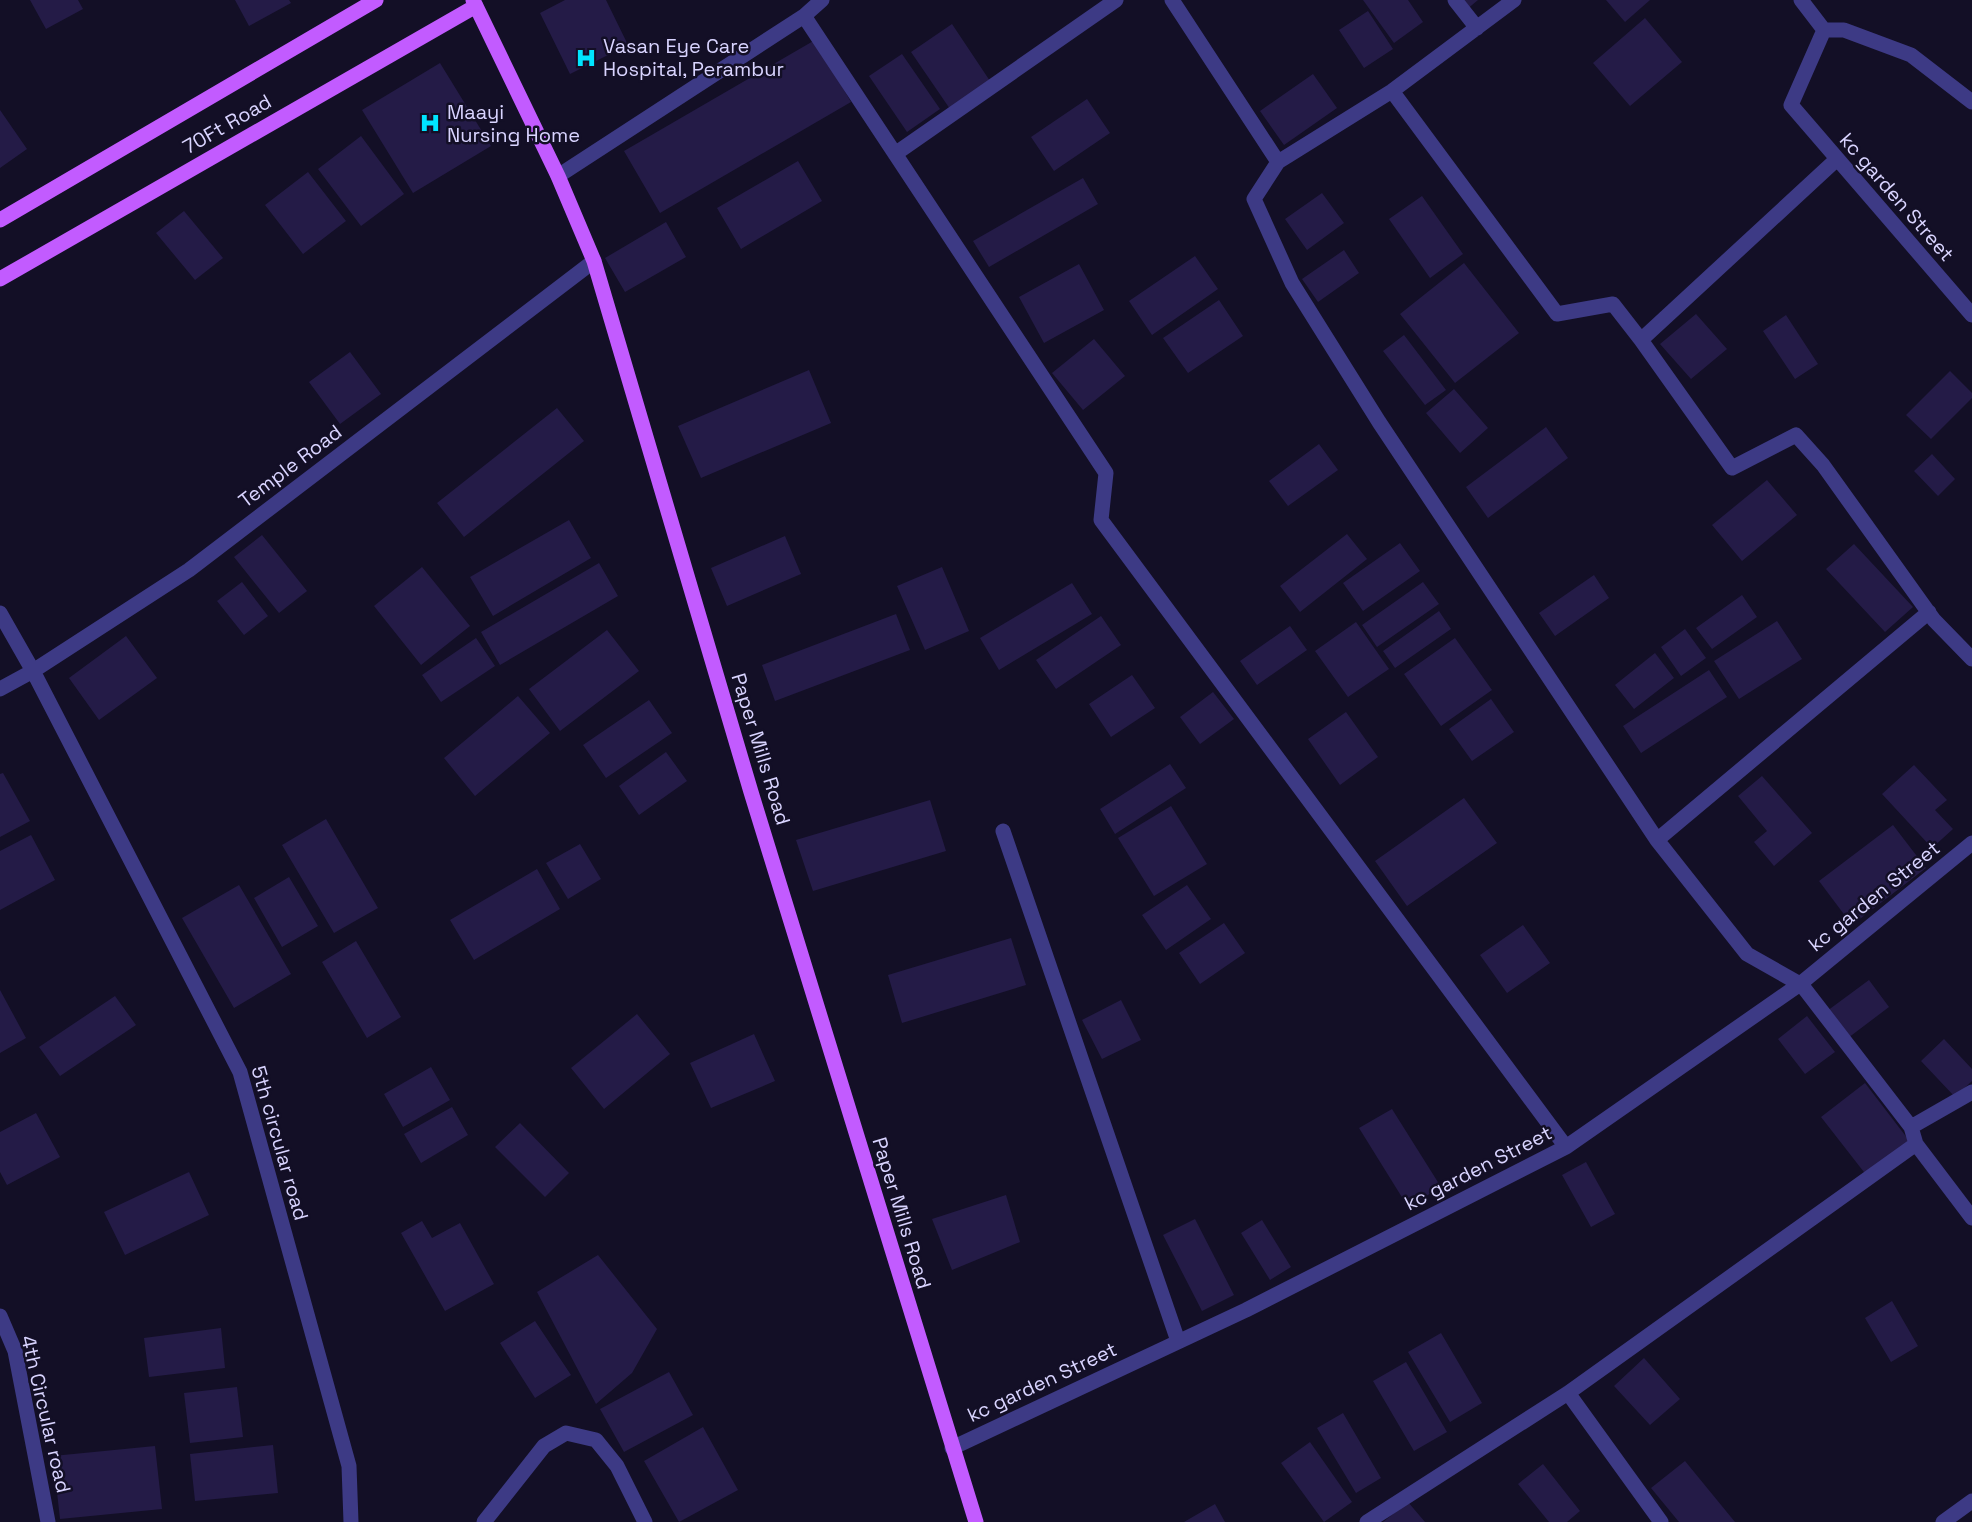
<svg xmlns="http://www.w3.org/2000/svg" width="1972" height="1522" font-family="'Space Grotesk',sans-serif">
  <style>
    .building { fill: #241b47 }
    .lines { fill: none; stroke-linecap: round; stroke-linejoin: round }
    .minor { stroke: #3d3a85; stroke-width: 15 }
    .major { stroke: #c25bff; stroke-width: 15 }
    .labels { text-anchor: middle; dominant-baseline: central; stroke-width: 5; stroke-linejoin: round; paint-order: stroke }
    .poi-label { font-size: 20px; fill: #d9d4ff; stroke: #130f26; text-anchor: start }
    .street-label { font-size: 20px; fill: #d9d4ff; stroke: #130f26 }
  </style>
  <rect width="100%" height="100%" fill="#130f26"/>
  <path class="building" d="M30 0H78L83 9 46 29Z
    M235 0H289L291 3 249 26Z
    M565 0H606L628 45 570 74 540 13Z
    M1363 0H1408L1423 22 1394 43Z
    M1457 0H1478L1466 10Z
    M1606 0H1650L1625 22Z
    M1368 11 1393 49 1364 68 1339 30Z
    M1645 18 1682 62 1630 106 1593 63Z
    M952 24 990 81 950 109 911 52Z
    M815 40 851 102 660 213 624 151Z
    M902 54 940 109 907 132 869 76Z
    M440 63 491 146 413 193 362 110Z
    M1313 74 1337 108 1284 145 1260 111Z
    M1087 99 1110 133 1054 171 1031 137Z
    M0 110 27 149 0 168Z
    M361 136 404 194 361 226 318 169Z
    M798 161 822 201 741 249 717 208Z
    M308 172 346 221 303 254 265 205Z
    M1083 178 1098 204 989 267 973 241Z
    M1322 193 1344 223 1307 250 1285 219Z
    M1422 196 1463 254 1430 278 1389 219Z
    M184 211 223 258 195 280 156 233Z
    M666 222 686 257 625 292 605 258Z
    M1344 250 1359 273 1318 302 1302 279Z
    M1195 256 1218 289 1152 335 1129 301Z
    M1464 263 1519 333 1455 383 1400 314Z
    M1079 264 1104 310 1044 343 1019 297Z
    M1219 300 1243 336 1188 373 1163 338Z
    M1696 314 1727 349 1691 379 1660 344Z
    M1786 315 1818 364 1795 379 1763 331Z
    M1404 335 1446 390 1425 405 1383 351Z
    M1094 339 1125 376 1083 410 1052 373Z
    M350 352 381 394 340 424 309 382Z
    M809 370 831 423 701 478 678 426Z
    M1950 371 1972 393V398L1931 439 1906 415Z
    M1454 389 1488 428 1460 453 1426 413Z
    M557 408 584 441 464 537 437 503Z
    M1546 427 1568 458 1488 518 1466 487Z
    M1319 444 1338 470 1288 506 1269 481Z
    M1932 454 1955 479 1938 496 1914 471Z
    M1767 480 1797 515 1742 561 1712 525Z
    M569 520 591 558 493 616 470 577Z
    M1347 534 1367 559 1300 612 1280 586Z
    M262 535 307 591 279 613 234 557Z
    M785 536 801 574 727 606 711 568Z
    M1400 543 1420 571 1363 611 1343 583Z
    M1854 544 1913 607 1885 632 1826 569Z
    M599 563 618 596 500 665 481 632Z
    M422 567 470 626 421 665 374 606Z
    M942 567 969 631 925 650 897 586Z
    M1594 575 1609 598 1555 636 1539 613Z
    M242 582 268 616 244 635 217 601Z
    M1423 582 1439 604 1377 647 1362 625Z
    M1072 583 1092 614 999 670 980 638Z
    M1742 595 1757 617 1712 649 1696 628Z
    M1439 611 1451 629 1395 668 1383 651Z
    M896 614 910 650 775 701 762 665Z
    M1101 616 1121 645 1056 689 1036 660Z
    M1777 621 1802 659 1739 699 1714 661Z
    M1356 622 1389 669 1348 697 1315 651Z
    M1290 626 1307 650 1257 685 1240 661Z
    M1685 629 1706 658 1681 676 1661 647Z
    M607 630 639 671 560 731 529 689Z
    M126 636 157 678 99 720 69 678Z
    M476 638 495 666 441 702 422 675Z
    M1455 638 1492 690 1441 726 1404 674Z
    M1655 653 1674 678 1634 709 1615 685Z
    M1709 670 1727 697 1641 753 1623 726Z
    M1132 675 1155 708 1111 737 1089 704Z
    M1213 692 1234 719 1200 744 1180 717Z
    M518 696 550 733 475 796 444 758Z
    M1491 699 1514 732 1472 761 1449 729Z
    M649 700 672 733 606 778 583 745Z
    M1346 712 1378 757 1340 785 1308 739Z
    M666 752 687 781 639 815 619 786Z
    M1170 764 1186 788 1115 834 1100 809Z
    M1914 765 1947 800 1935 810 1953 829 1932 848 1882 794Z
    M3 773 30 821 0 837V774Z
    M1762 776 1812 833 1774 866 1754 842 1767 831 1738 796Z
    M1464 798 1497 843 1407 906 1375 861Z
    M930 800 946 851 813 891 796 840Z
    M1171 806 1207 864 1154 896 1118 838Z
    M326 819 378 908 334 933 282 845Z
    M1893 825 1926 868 1852 925 1819 881Z
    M31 835 55 880 0 910V851Z
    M580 844 601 879 568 899 546 863Z
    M537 869 560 909 474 960 450 920Z
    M289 877 318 926 282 947 254 898Z
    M239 885 291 974 234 1008 182 918Z
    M1187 885 1211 919 1166 950 1142 915Z
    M1224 923 1245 953 1200 984 1179 953Z
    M1523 925 1550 963 1507 993 1480 955Z
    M1011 938 1026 985 902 1023 888 975Z
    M356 941 401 1017 367 1038 322 962Z
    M1869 980 1889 1007 1848 1038 1827 1011Z
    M0 990 26 1038 0 1053Z
    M115 996 136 1025 60 1076 39 1047Z
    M1121 1000 1141 1040 1102 1059 1082 1020Z
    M637 1014 670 1054 604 1109 571 1068Z
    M1807 1016 1835 1052 1805 1074 1778 1039Z
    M754 1034 775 1081 711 1108 690 1063Z
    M1944 1039 1972 1069V1081L1955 1097 1921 1061Z
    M431 1067 450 1100 403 1127 384 1094Z
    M1865 1083 1911 1143 1867 1176 1821 1117Z
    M452 1107 468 1135 421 1163 404 1134Z
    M1392 1109 1441 1187 1408 1207 1359 1128Z
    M36 1113 60 1157 7 1185 0 1172V1132Z
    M520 1123 569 1173 545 1197 495 1147Z
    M1586 1162 1615 1214 1591 1227 1562 1175Z
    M189 1172 209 1215 125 1255 104 1212Z
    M1006 1195 1020 1242 952 1270 932 1219Z
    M1195 1219 1234 1295 1202 1311 1163 1235Z
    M1262 1220 1291 1267 1270 1280 1241 1233Z
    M422 1221 432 1238 460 1223 494 1284 445 1311 401 1233Z
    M598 1255 657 1329 632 1373 596 1404 537 1292Z
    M1892 1301 1918 1346 1891 1362 1865 1318Z
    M535 1321 571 1375 535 1398 500 1343Z
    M221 1328 225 1368 149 1377 144 1338Z
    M1441 1333 1482 1403 1450 1422 1408 1352Z
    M1644 1358 1680 1399 1650 1425 1614 1386Z
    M1406 1362 1447 1432 1414 1451 1373 1381Z
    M669 1372 693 1415 624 1452 600 1409Z
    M237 1387 243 1437 190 1443 184 1393Z
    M1343 1413 1381 1478 1356 1493 1317 1428Z
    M703 1427 738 1490 679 1522 644 1461Z
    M1310 1442 1352 1502 1324 1522 1281 1463Z
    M273 1445 278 1493 195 1501 190 1454Z
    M155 1446 162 1509 60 1519 53 1456Z
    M1685 1461 1735 1522H1679L1651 1488Z
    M1543 1464 1580 1511 1567 1522H1549L1518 1484Z
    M1408 1502 1425 1522H1383Z
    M1215 1504 1225 1522H1184Z"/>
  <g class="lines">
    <path class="minor" d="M1172 0 1278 162
      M1455 0 1477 28
      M1514 0 1392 91 1278 162 1254 199 1292 283 1379 422 1657 840 1747 954 1800 984 1804 988 1911 1127 1916 1144 1972 1218
      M1801 0 1824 30
      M804 16 1106 473 1101 520 1566 1147
      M1392 91 1557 314 1613 304 1641 340 1732 468 1796 435 1823 465 1934 620 1972 659
      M1972 102 1911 55 1844 30H1824L1791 105 1972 315
      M895 154 1116 0
      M558 176 804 16 822 0
      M1641 340 1837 159
      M0 613 33 671 240 1072 349 1466 351 1522
      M0 689 33 671 189 570 594 261
      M1003 831 1178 1341
      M1657 840 1929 612
      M1911 1127 1972 1092
      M0 1316 15 1351 48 1522
      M1568 1393 1661 1522
      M952 1448 1246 1310 1566 1147 1800 984 1972 843
      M484 1522 544 1446 566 1433 596 1440 617 1466 645 1522
      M1367 1522 1568 1393 1916 1144
      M1943 1522 1972 1501"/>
    <path class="major" d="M473 0 558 176 594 261 751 792 976 1522
      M0 220 376 0
      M0 279 476 6"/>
  </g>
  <defs>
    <g id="hospital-bare" transform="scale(1.62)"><path d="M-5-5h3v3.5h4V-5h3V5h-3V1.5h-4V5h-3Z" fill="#00e5ff" stroke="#130f26" stroke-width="2.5" paint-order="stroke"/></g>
  </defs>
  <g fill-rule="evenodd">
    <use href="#hospital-bare" x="586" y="58"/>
    <use href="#hospital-bare" x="430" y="123"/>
  </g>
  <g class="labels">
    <g class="poi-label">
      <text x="603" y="46">Vasan Eye Care<tspan x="603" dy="23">Hospital, Perambur</tspan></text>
      <text x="447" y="112">Maayi<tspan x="447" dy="23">Nursing Home</tspan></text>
    </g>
    <g class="street-label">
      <text transform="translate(227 124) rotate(-30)">70Ft Road</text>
      <text transform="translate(1897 197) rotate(49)">kc garden Street</text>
      <text transform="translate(290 466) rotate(-37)">Temple Road</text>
      <text transform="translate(761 749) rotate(73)">Paper Mills Road</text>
      <text transform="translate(1874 896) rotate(-39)">kc garden Street</text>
      <text transform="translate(280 1143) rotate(74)">5th circular road</text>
      <text transform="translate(1478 1168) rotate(-27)">kc garden Street</text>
      <text transform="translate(902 1213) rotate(73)">Paper Mills Road</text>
      <text transform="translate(1042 1382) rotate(-25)">kc garden Street</text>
      <text transform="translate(46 1414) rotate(77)">4th Circular road</text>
    </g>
  </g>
</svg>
